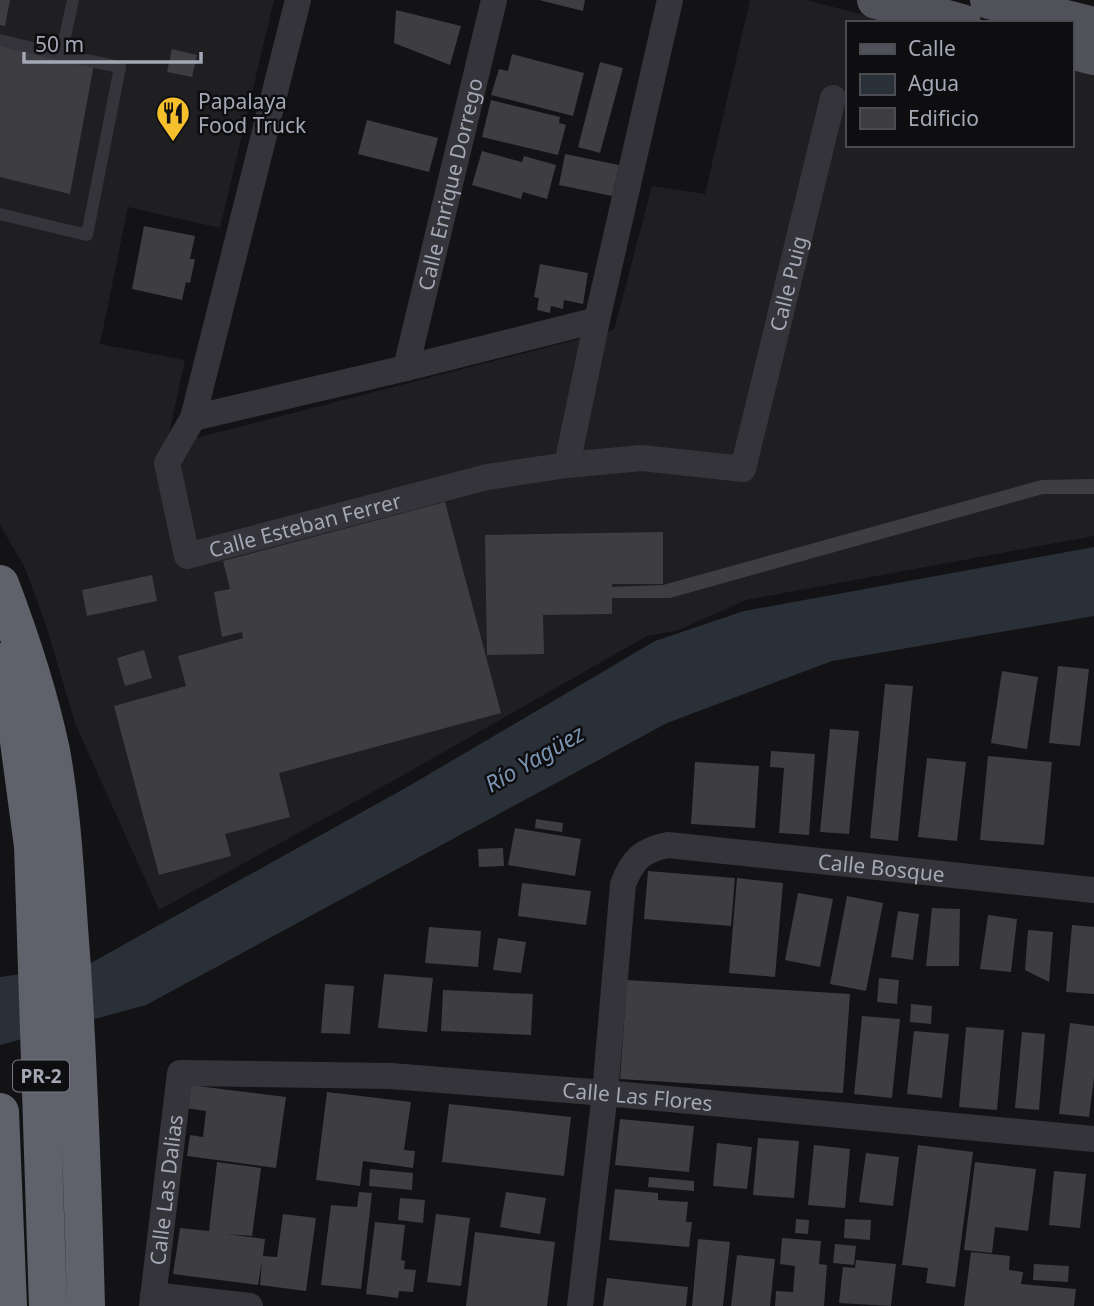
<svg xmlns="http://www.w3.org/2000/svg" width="1094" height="1306" font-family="'Noto Sans',sans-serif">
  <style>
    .built { fill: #1f1f22 }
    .water { fill: #293038 }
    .building { fill: #3d3d42 }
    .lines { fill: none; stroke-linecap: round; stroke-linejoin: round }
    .lane { stroke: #34343a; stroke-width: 12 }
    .street { stroke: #34343a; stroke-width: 26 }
    .primary { stroke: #505159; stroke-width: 38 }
    .highway { stroke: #60626b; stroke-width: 38 }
    .labels { text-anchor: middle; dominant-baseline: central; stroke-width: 5; stroke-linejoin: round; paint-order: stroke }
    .shield { fill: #0e0e10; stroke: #777a84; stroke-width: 2 }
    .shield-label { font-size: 19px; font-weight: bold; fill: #a4a8b5 }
    .poi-label { font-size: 21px; fill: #a4a8b5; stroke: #0e0e10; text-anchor: start }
    .street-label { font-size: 21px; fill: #a4a8b5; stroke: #0e0e10 }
    .water-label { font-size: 23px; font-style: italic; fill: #7a93b1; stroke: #0e0e10 }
  </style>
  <rect width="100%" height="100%" fill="#131315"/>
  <path class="built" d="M0 0H274L220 228 128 207 100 344 185 360 170 430 196 438 614 330 652 186 705 194 750 0H806L895 23H847V145H1071V68L1094 74V536L746 600 679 630 647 636 398 778 159 910 75 723 46 625 25 568 0 525Z"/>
  <path class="water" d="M1094 547V616L832 661 667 723 146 1005 0 1045V977L89 964 409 786 655 641 744 611Z"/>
  <path class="building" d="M0 0H10L5 26 0 25Z
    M539 0H585L583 11Z
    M396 10 461 26 450 65 394 43Z
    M0 43 94 64 70 194 0 177Z
    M172 49 197 55 192 77 167 72Z
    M512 54 584 73 573 116 491 95 499 69 508 71Z
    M600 62 623 68 600 153 578 147Z
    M491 100 560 117 559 123 566 125 558 155 482 137Z
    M367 120 438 138 429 172 358 154Z
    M482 151 522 162 524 156 556 165 547 199 523 192 521 199 472 185Z
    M565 154 619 165 612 196 559 185Z
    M144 226 195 236 190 259H195L190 283 186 282 182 300 132 289Z
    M540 264 588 273 583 304 564 300 563 309 551 306 550 313 537 310 539 298 534 297Z
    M1094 479V494H1043L670 598H612V614L543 615 544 654 487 655 485 535 663 532V584H612V587L663 585 1041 480Z
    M445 502 501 713 279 773 290 817 225 834 231 856 159 875 114 706 186 686 178 656 243 638 242 632 222 637 214 592 230 589 223 561Z
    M152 575 157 601 87 616 82 590Z
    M144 650 152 678 125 686 117 658Z
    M1058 666 1089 669 1080 746 1049 743Z
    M1002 671 1038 677 1027 749 991 743Z
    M885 684 913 686 898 841 870 838Z
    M830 729 859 731 849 834 820 832Z
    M771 751 815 754 809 835 779 833 784 768 770 767Z
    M988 756 1052 762 1044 845 980 840Z
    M927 758 966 762 957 841 918 837Z
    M695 762 759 766 755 828 691 824Z
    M536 819 563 823 562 832 535 828Z
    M515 828 581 839 575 876 508 865Z
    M503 848 504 866 479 867 478 849Z
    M648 871 735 878 731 926 644 919Z
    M737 878 783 883 775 977 729 973Z
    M522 883 591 891 586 925 518 916Z
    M798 893 833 899 820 967 785 960Z
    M847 896 883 903 866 991 830 984Z
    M932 908 960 909 959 966H926Z
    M898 911 919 914 913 960 891 957Z
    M988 915 1017 919 1011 972 980 969Z
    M1072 925 1094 927V994L1066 992Z
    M429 927 481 931 478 967 425 963Z
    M1028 930 1053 932 1049 982 1025 970Z
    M498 938 526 942 521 973 493 970Z
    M384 974 433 978 427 1032 378 1028Z
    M879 978 899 980 897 1004 877 1002Z
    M627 980 850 994 843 1093 620 1079Z
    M325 984 354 986 350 1034 321 1033Z
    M443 990 533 994 531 1035 441 1031Z
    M911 1004 932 1006 931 1024 910 1022Z
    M862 1016 900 1019 892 1098 854 1094Z
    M1070 1023 1094 1026V1078L1089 1117 1059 1114Z
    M966 1027 1004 1030 997 1110 959 1107Z
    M914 1031 949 1034 942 1098 907 1094Z
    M1022 1032 1045 1034 1039 1110 1015 1108Z
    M189 1085 286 1097 276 1168 187 1156 190 1135 203 1137 206 1111 186 1108Z
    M327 1092 411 1102 404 1150 415 1151 413 1168 363 1161 360 1186 316 1180Z
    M449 1104 571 1117 564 1176 442 1162Z
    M620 1119 694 1126 689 1172 615 1165Z
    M758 1138 799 1141 794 1198 753 1195Z
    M717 1143 752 1147 747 1189 713 1186Z
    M814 1145 850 1149 845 1208 808 1205Z
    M918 1145 973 1152 955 1287 926 1283 928 1268 902 1265Z
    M866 1153 899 1157 893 1206 859 1202Z
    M217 1162 261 1168 252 1236 226 1234 265 1239 263 1256 277 1257 283 1214 316 1218 306 1291 260 1285 262 1261 258 1285 173 1274 180 1228 209 1231Z
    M975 1162 1036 1169 1028 1231 995 1227 992 1253 964 1250Z
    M370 1169 413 1173 412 1190 369 1186Z
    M1054 1171 1086 1174 1080 1228 1049 1225Z
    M649 1177 694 1181V1191L648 1187Z
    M615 1189 658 1193V1200L688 1202 686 1222H692L689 1247 609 1240Z
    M359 1192 372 1193 361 1289 321 1285 331 1205 357 1207Z
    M506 1192 546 1198 540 1234 500 1227Z
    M400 1198 425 1200 423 1223 398 1220Z
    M436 1214 470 1218 461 1286 427 1282Z
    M796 1219 809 1220 808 1234 795 1233Z
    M845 1219 871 1220 870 1240 844 1238Z
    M375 1222 405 1225 401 1260 405 1261 404 1269 416 1270 413 1292 399 1291 398 1298 366 1294Z
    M475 1232 555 1242 547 1306H466Z
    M782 1238 821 1241 819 1264 827 1265 824 1306H775L776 1291 793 1292 795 1266 780 1264Z
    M698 1239 730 1242 723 1306H692Z
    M835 1244 856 1246 854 1265 833 1263Z
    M971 1252 1010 1256 1009 1270 1023 1272 1021 1284 1076 1289 1074 1306H964Z
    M737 1255 775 1259 770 1306H731Z
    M856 1260 896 1264 891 1306 839 1303 843 1267 855 1268Z
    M1034 1264 1069 1266 1068 1282 1033 1280Z
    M607 1278 688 1287 686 1306H603Z"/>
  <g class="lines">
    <path class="lane" d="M0 40 61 55 73 0
      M0 214 87 235 120 67 61 55"/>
    <g class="street">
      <path id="s1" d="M298 0 193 418 167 463 187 556 487 477 567 465 642 458 743 469 833 98"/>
      <path id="s2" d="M406 368 494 0"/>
      <path d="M193 418 406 368 597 320"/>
      <path d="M567 465 597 320 670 0"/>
      <path d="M153 1295 250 1306"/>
      <path id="s3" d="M152 1306 180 1073 391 1076 605 1093 1094 1139"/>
      <path id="s4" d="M580 1306 605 1093 623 884C633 859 642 850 668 845L1094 890"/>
    </g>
    <path class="primary" d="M876 0 962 23
      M989 0 1094 26
      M1071 50 1094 56"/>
    <path class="highway" d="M0 584C21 639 39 694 51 751 64 822 66 896 72 967 79 1080 83 1193 86 1306
      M0 662 18 734 33 846 48 1306
      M0 1112 8 1306"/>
  </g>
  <defs>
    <g id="restaurant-pin" transform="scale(1.75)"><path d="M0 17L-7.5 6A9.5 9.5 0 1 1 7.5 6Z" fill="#f5c02b" stroke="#0e0e10"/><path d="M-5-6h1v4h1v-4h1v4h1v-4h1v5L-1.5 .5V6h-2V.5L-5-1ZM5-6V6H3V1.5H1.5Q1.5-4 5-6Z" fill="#111"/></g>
  </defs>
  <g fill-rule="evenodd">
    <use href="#restaurant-pin" x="173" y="113"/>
  </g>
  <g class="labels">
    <rect class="shield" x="13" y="1060.5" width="56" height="31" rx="5"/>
    <g class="shield-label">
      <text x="41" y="1076">PR-2</text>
    </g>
    <g class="poi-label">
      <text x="198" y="101">Papalaya<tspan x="198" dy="24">Food Truck</tspan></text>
    </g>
    <g class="street-label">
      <text stroke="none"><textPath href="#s2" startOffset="189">Calle Enrique Dorrego</textPath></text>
      <text stroke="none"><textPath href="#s1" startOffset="1337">Calle Puig</textPath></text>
      <text stroke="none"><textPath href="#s1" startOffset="700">Calle Esteban Ferrer</textPath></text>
      <text stroke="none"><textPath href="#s4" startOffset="702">Calle Bosque</textPath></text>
      <text stroke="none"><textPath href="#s3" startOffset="693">Calle Las Flores</textPath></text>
      <text stroke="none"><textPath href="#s3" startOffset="117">Calle Las Dalias</textPath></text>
    </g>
    <g class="water-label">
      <text transform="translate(534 758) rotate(-30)">Río Yagüez</text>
    </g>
  </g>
  <rect x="846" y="21" width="228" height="126" fill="#0e0e10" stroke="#4a4c52" stroke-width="2"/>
  <rect x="860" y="44" width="35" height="10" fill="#505159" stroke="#4a4c52" stroke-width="2"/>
  <text x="908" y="56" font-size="21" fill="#a4a8b5">Calle</text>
  <rect x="860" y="74" width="35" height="21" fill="#293038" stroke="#4a4c52" stroke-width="2"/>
  <text x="908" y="91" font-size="21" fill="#a4a8b5">Agua</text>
  <rect x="860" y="108" width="35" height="21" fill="#3d3d42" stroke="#4a4c52" stroke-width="2"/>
  <text x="908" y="126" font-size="21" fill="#a4a8b5">Edificio</text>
  <path d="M24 52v10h177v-10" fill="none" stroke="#a4a8b5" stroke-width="3.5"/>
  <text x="35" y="52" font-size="21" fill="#a4a8b5" stroke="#0e0e10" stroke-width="5" paint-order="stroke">50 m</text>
</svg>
